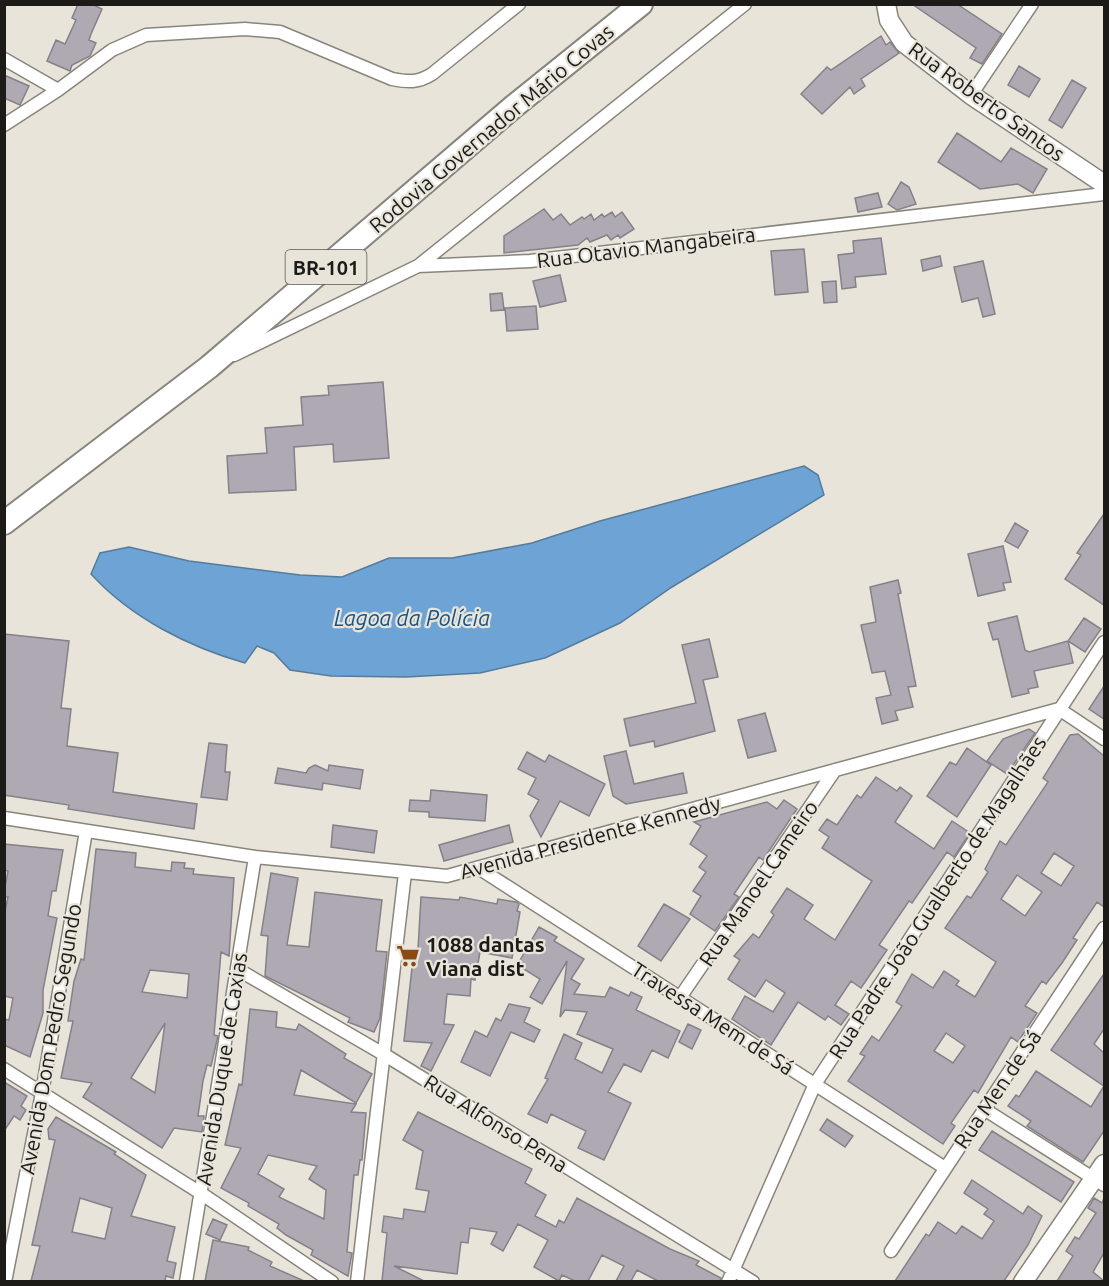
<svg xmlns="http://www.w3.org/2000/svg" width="1109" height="1286" font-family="Ubuntu,sans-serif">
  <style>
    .water { fill: #6ea4d5; stroke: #557b9c; stroke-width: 1.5 }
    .building { fill: #aea9b2; stroke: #868089; stroke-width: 1.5; fill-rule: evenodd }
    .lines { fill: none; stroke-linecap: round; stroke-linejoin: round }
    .street-casing { stroke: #88857c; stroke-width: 15 }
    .secondary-casing { stroke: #88857c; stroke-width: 21 }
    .highway-casing { stroke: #88857c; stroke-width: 26 }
    .street { stroke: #fff; stroke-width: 12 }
    .secondary { stroke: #fff; stroke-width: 18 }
    .highway { stroke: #fff; stroke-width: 22 }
    .labels { text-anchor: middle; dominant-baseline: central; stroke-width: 4.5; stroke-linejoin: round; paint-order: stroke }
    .shield { fill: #e8e4da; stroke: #595752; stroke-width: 1.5 }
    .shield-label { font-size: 20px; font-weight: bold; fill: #1c1b17 }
    .street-label { font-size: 21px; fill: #1c1b17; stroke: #e8e4da }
    .poi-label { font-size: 21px; font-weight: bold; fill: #1c1b17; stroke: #e8e4da; text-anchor: start }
    .water-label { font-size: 22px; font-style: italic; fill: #1a5484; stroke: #e8e4da }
  </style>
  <rect width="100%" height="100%" fill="#e8e4da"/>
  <path class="water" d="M804 466 818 475 824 495 672 587 620 623 545 658 480 673 406 677 331 676 290 670 274 653 257 646 245 663C189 647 131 618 91 574L100 553 129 547 189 561 300 575 342 577 389 558H452L532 543 600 521Z"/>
  <path class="building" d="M78 4H92L102 9 91 34 89 40 96 43 90 56 72 65 70 71 47 61 56 40 65 44 76 20 72 18Z
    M912 4H957L1002 34 982 64 970 58 976 48Z
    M881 36 886 45 890 42 899 53 861 79 865 86 854 94 850 87 822 114 801 94 827 67 831 70Z
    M1019 66 1040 79 1029 97 1008 85Z
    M4 75 29 86 20 105 4 98Z
    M1072 80 1086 88 1062 128 1049 120Z
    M957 133 1001 162 1011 148 1047 169 1033 193 1018 184 980 189 938 162Z
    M901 182 909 187 916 204 897 210 888 204Z
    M878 193 882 207 858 212 855 198Z
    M544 209 553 220 561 214 570 225 582 217 584 219 591 214 594 220 602 214 604 217 612 212 615 217 622 212 634 229 620 238 618 235 611 240 607 235 590 242 587 238 578 245 504 253V236Z
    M881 238 886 274 855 277 856 287 842 289 838 255 854 253 853 241Z
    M804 249 808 292 775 295 771 251Z
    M940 256 942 266 923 271 921 260Z
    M983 261 995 314 983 317 978 298 962 302 954 267Z
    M560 275 566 301 540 307 533 281Z
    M836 281 837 302 824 303 822 282Z
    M502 293 504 310 491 311 490 294Z
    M536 306 538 329 507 331 505 308Z
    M383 382 389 458 334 462 333 444 294 447 296 490 229 493 227 456 267 453 265 428 303 425 301 397 329 395 328 386Z
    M1104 514V605L1065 579 1081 555 1077 553Z
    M1015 523 1028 531 1018 548 1005 541Z
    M1003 546 1011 582 1003 583 1005 590 978 596 968 554Z
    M898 580 901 593 898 594 916 686 908 687 913 707 895 711 898 720 882 724 876 698 891 695 885 671 872 673 861 625 876 622 870 587Z
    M1017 616 1025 650 1029 652 1068 641 1073 663 1034 671 1038 687 1028 689 1029 693 1012 697 998 639 993 640 988 623Z
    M1084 618 1101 629 1085 652 1068 641Z
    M4 634 69 641 61 708 71 709 67 746 118 753 113 792 197 804 194 829 68 809 69 805 4 795Z
    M709 639 718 677 703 680 715 731 655 747 654 741 630 746 624 719 696 703 682 645Z
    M1104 686V719L1089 709Z
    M765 713 776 751 748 758 738 720Z
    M1029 729 1035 733 1007 774 987 761 1003 739Z
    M1078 734 1104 756V907L1097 902 1073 938 1077 940 1062 963 1046 984 1042 981 1025 1006 1037 1013 1018 1042 1011 1037 978 1093 974 1090 951 1123 955 1126 943 1144 848 1081 865 1056 860 1054 872 1036 879 1041 902 1006 896 1002 912 974 933 988 944 971 959 981 956 985 975 997 996 962 945 928 967 896 971 898 988 872 985 869 1000 841 1006 845 1048 782 1043 778 1070 735ZM1054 853 1074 866 1061 886 1041 873ZM1017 875 1042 892 1025 916 1001 899ZM946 1033 965 1046 953 1063 934 1051Z
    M209 743 227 745 225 772H230L227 800 201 797Z
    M967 748 991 765 957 817 927 796 950 762 956 765Z
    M626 751 634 784 683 773 687 793 626 804 613 796 604 756Z
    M527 752 545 762 549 755 605 784 589 816 560 801 541 837 530 816 539 800 528 794 536 778 518 769Z
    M315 765 328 771 329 765 363 770 360 789 323 783 322 790 275 783 278 768 306 773 309 768Z
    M876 777 897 791 900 787 912 796 895 822 934 849 952 821 970 833 954 857 947 852 912 903 909 901 879 945 887 950 861 988 851 981 835 1005 849 1014 841 1025 828 1016 825 1020 798 1002 771 1045 732 1019 745 996 773 1012 785 993 766 980 755 997 728 979 740 960 734 956 753 934 759 938 774 915 771 912 787 888 813 905 804 919 835 940 872 881 822 848 829 837 819 830 827 819 837 825 857 795 861 798Z
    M431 790 487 795 485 821 429 817V812L409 811 410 800 430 801Z
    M784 800 797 809 763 860 759 857 734 894 739 897 715 931 690 914 701 896 693 891 706 872 699 867 707 856 690 844 701 826 694 822 767 802 777 809Z
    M333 825 377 831 374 853 331 847Z
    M509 825 513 842 444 861 439 845Z
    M4 844 63 850 56 891H52L48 916 57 918 43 990V1013L30 1057 4 1045V1019L9 1020 13 998 4 996V916L8 897H4V892L8 871 4 870Z
    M96 849 136 853 135 867 171 871 172 862 185 863 184 868 194 869 193 874 234 878 229 956 221 952 214 1035 218 1036 211 1066 207 1065 203 1081 198 1116H204L202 1132 174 1128 162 1148 83 1097 92 1083 61 1078 73 1021H68L74 981 81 959 84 960ZM150 970 189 974 187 998 142 992ZM165 1023 155 1093 131 1078Z
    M271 873 298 878 287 945 309 947 315 892 382 900 376 951 387 952 380 1018 374 1032 348 1022 350 1018 265 976 268 936 261 935Z
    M421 897 459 900 460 897 497 904 498 899 516 902 519 904 517 911 520 912 512 958 480 952 475 980 471 979 470 996 447 994 444 1024 454 1025 431 1071 421 1066 432 1043 404 1041 414 949H418Z
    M664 904 690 919 661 961 638 946Z
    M539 927 557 937 554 941 584 959 571 979 580 984 574 994 605 997 610 987 629 996 631 992 642 997 636 1010 680 1031 668 1058 652 1050 641 1072 624 1064 608 1092 631 1103 604 1160 578 1148 586 1131 551 1114 547 1123 528 1114 548 1079 545 1078 564 1034 582 1043 575 1059 602 1073 613 1049 577 1034 587 1012 565 1010 560 1017 567 961 542 1004 530 997 540 979 519 966V962Z
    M1104 974V1029L1094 1044 1104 1053V1086L1051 1050Z
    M509 1004 530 1008 524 1022 540 1030 534 1042 511 1032 490 1076 461 1062 475 1031 487 1037 496 1018 501 1021Z
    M250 1009 277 1012 276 1027 296 1030 299 1024 346 1054 344 1058 372 1074 356 1103 301 1070 294 1095 356 1104 351 1112 366 1113 362 1160H360L358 1175H354L347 1252 352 1253 348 1276 311 1255 313 1250 286 1235 277 1228 279 1224 248 1206 249 1203 221 1188 241 1148 225 1145 239 1084 242 1085ZM268 1155 317 1166 309 1179 326 1190 324 1219 279 1197 284 1189 258 1174Z
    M688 1024 701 1030 692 1049 679 1042Z
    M1036 1071 1091 1107 1104 1086V1131L1083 1162 1027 1126 1031 1121 1008 1106 1016 1095 1019 1097Z
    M4 1082 27 1096 21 1106 26 1110 20 1120 14 1116 4 1131Z
    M418 1112 532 1169 525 1183 546 1195 535 1216 556 1227 559 1220 564 1223 577 1198 670 1249 699 1261 696 1265 721 1278 720 1281H658L637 1270 631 1281H616L624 1266 602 1255 588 1281H575L562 1275 559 1281 534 1267 548 1240 518 1224 503 1251 491 1244 497 1232 470 1228 468 1243 461 1242 457 1274 394 1266 424 1281H382L387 1233 382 1232 384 1216 403 1219 404 1209 425 1212 429 1191 416 1189 423 1151 403 1140Z
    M56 1117 116 1152 114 1154 146 1175 131 1216 175 1227 167 1261 176 1263 173 1278 166 1276 165 1281H31L40 1246 32 1245 55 1140 49 1139 48 1129ZM80 1198 112 1208 105 1239 72 1232Z
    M827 1119 853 1136 845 1147 820 1130Z
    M992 1131 1074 1182 1061 1202 979 1150Z
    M972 1180 1023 1214 1028 1206 1042 1216 1028 1245 1004 1281H895L926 1234 929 1236 938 1222 956 1234 962 1226 982 1239 994 1221 984 1214 988 1209 964 1193Z
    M1094 1198 1102 1203 1104 1198V1253L1093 1272 1104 1281H1057L1073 1256 1066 1251 1075 1237 1079 1239 1096 1213 1088 1208Z
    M213 1219 227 1225 220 1240 206 1234Z
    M213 1240 249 1247 248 1250 272 1262 270 1266 304 1281H205Z"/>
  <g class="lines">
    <g class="street-casing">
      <path id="street" d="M4 59 58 90
        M971 95 1032 4
        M4 125 58 90 112 50 146 35 245 29 280 32 392 79C408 82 418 83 432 74L519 4
        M418 266 745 4
        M234 355 418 266 530 261 1104 194
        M1059 709 1104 739
        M4 818 255 857 447 876 1059 709
        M480 869 945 1168
        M237 969 385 1055 753 1282
        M681 996 835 770
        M4 1069 202 1194 332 1282
        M984 1109 1104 1185
        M891 1251 1104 928
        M5 1282 42 1093 86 831
        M186 1282 255 857
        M357 1282 405 873
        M728 1282 815 1084 1104 642"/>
    </g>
    <g class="secondary-casing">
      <path id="secondary" d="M886 4 889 20 904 43 971 95 1104 184
        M1023 1282 1104 1164"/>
    </g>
    <g class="highway-casing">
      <path id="highway" d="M4 523 209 367 513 107 641 4"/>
    </g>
    <use href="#street" class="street"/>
    <use href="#secondary" class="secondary"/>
    <use href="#highway" class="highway"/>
  </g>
  <defs>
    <g id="supermarket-bare" transform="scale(1.8)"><path d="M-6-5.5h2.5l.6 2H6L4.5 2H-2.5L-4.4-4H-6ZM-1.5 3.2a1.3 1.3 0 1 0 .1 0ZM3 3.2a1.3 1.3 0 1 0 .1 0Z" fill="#8b4a14" stroke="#e8e4da" stroke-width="2.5" paint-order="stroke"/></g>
  </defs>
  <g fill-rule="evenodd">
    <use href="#supermarket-bare" x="408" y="956"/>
  </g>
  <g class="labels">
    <rect class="shield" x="285.5" y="250" width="81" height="34" rx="4.5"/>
    <g class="shield-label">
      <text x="326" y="267">BR-101</text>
    </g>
    <g class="street-label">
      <text transform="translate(987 101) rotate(36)">Rua Roberto Santos</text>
      <text transform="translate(491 128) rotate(-40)">Rodovia Governador Mário Covas</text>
      <text transform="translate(646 247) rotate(-7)">Rua Otavio Mangabeira</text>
      <text transform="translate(590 837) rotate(-15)">Avenida Presidente Kennedy</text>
      <text transform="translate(758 883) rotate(-56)">Rua Manoel Cameiro</text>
      <text transform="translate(937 897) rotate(-57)">Rua Padre João Gualberto de Magalhães</text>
      <text transform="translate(713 1018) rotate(33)">Travessa Mem de Sá</text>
      <text transform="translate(50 1039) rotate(-80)">Avenida Dom Pedro Segundo</text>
      <text transform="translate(221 1069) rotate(-81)">Avenida Duque de Caxias</text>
      <text transform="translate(997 1089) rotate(-56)">Rua Men de Sá</text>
      <text transform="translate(496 1123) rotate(32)">Rua Alfonso Pena</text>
    </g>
    <g class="poi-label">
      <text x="426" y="944">1088 dantas<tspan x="426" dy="24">Viana dist</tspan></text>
    </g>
    <g class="water-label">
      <text x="412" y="617">Lagoa da Polícia</text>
    </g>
  </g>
  <rect width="1109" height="1286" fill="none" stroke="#1c1b17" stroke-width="12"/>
</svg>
